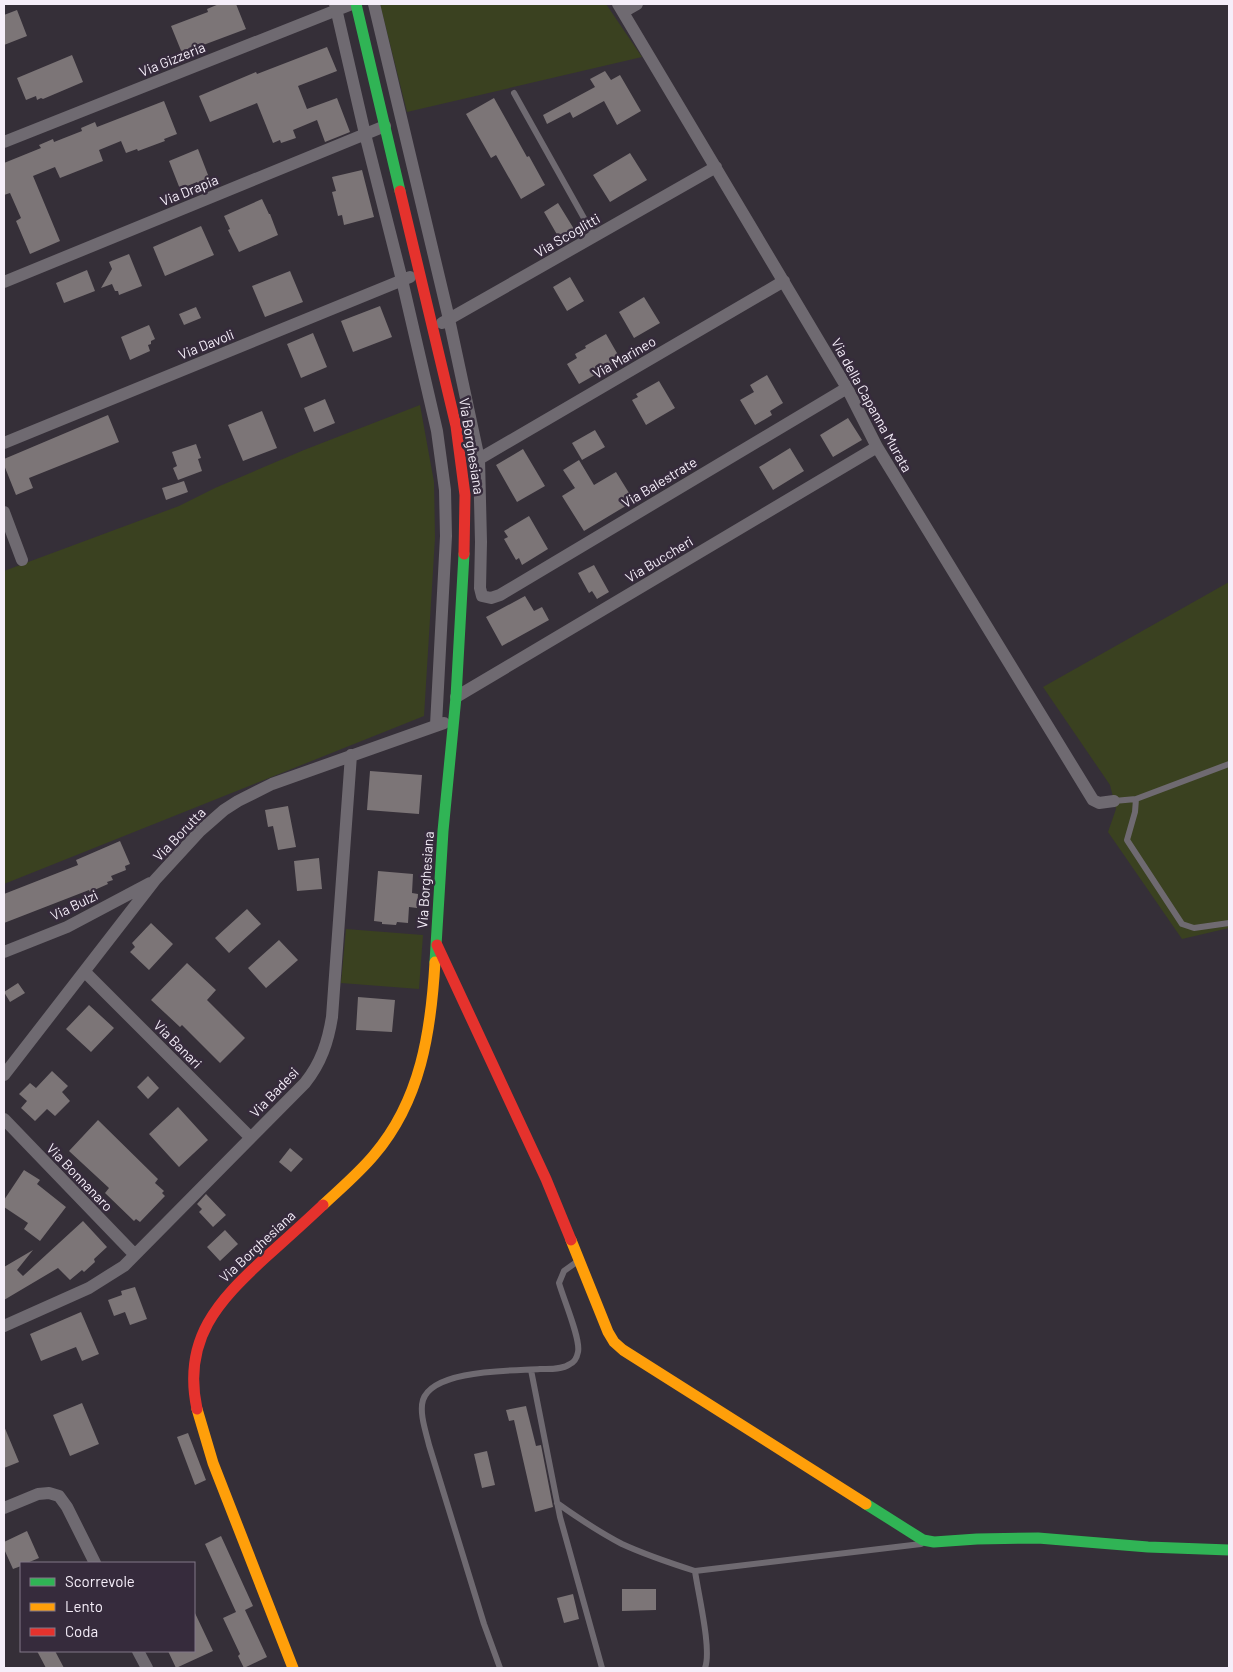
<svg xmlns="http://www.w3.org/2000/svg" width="1233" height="1672" font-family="Barlow,sans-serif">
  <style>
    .green { fill: #3a4120 }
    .building { fill: #7c7577 }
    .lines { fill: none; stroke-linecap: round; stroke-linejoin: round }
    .lane { stroke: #6f6a71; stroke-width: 6 }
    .street { stroke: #6f6a71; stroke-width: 12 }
    .fast { stroke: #30b455; stroke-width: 11 }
    .slow { stroke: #ff9f0a; stroke-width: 11 }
    .jam { stroke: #e5322d; stroke-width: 11 }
    .labels { text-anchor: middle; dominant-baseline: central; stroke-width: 5; stroke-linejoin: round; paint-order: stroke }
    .street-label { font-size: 14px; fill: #f5eef9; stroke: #362b3c }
  </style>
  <rect width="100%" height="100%" fill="#352f38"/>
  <path class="green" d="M380 4H606L642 57 407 112Z
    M420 405 434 482 435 538 424 716 4 884V571L179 506 215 488 304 450Z
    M1229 582V928L1182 939 1108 832 1116 809 1110 785 1043 687Z
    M346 929 423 935 419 989 341 983Z"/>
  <path class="building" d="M219 4H236L246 29 182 53 171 26 208 12 207 9Z
    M17 10 27 36 4 45V15Z
    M327 47 337 71 298 86 307 109 337 98 350 132 325 142 317 120 293 130 296 138 281 143 280 140 273 143 257 103 210 122 199 96 256 72 257 74Z
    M72 55 83 82 43 99 41 98 37 100 36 96 26 100 17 78Z
    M605 71 611 80 620 75 641 111 617 125 604 101 573 118 570 112 547 124 543 115 595 87 590 79Z
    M494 98 527 157 529 156 545 185 521 199 496 155 491 158 466 114Z
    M164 101 177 134 164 139 165 141 138 151 137 149 126 153 121 141 99 150 103 161 60 178 55 167 33 176 60 241 30 254 16 221 21 218 10 193 4 195V163L41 148 39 145 53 139 54 142 82 131 81 128 95 122 97 127Z
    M198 149 210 180 198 185 197 182 180 189 169 161Z
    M630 153 647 180 610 202 593 175Z
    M362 170 374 217 344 225 342 215 338 216 332 192 336 191 332 177Z
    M262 199 269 214H270L278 235 239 252 228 230 230 229 224 216Z
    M558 203 574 229 559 238 544 212Z
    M201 226 214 255 165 276 153 247Z
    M129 254 142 286 119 295 118 291H115L112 284 101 288 112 269 109 262Z
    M87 270 95 291 64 303 56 283Z
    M290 271 303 302 265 317 252 286Z
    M570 277 584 301 567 311 553 287Z
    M644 297 660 323 634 338 619 312Z
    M380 306 392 337 353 352 341 321Z
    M196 307 201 318 184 325 179 314Z
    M149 325 155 339 151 341V344L148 345 150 351 130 360 121 337Z
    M313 333 327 367 301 378 287 344Z
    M606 334 621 360 579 384 567 364 577 358 575 354 586 348 585 346Z
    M767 375 783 403 770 411 772 415 755 425 740 400 754 392 750 385Z
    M659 381 675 408 646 425 632 400 638 397 636 394Z
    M325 399 335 423 314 432 304 408Z
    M262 411 277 448 243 461 228 425Z
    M108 415 119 442 29 478 33 488 16 495 4 465V459Z
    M848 418 862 440 833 457 820 435Z
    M595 430 605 447 582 460 572 443Z
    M196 444 201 458 198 459 202 471 178 480 173 468 177 466 172 452Z
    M790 448 804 471 773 490 759 467Z
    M523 449 545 486 517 502 496 465Z
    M579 460 594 485 616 472 634 501 584 531 562 496 575 488 563 470Z
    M184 481 188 492 166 500 162 488Z
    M529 516 548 549 522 565 519 558 516 560 504 539 508 537 504 531Z
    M594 565 609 592 597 599 592 591 589 593 578 573Z
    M525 596 534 611 542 607 549 620 502 646 486 617Z
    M370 771 422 775 419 814 367 810Z
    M288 806 296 847 278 850 273 826 268 827 265 810Z
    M120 841 130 864 125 866 126 870 111 876 113 880 107 882 108 884 90 892 89 890 4 923V894L78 865 76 860Z
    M319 858 322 889 297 891 294 861Z
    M378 871 413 874 412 893 418 894 417 908 409 907 408 923 397 922 396 925 382 924V922L374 921Z
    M247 909 261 924 229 953 215 938Z
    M151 923 173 944 149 970 130 952 135 947 132 943Z
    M279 940 298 960 266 988 248 968Z
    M187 963 216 990 207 1000 245 1038 220 1063 182 1025 180 1027 151 1000Z
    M18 983 25 993 10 1002 4 992Z
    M358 997 395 1000 392 1032 356 1030Z
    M89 1005 114 1028 91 1052 66 1029Z
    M52 1071 68 1086 62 1092 70 1101 55 1116 47 1109 35 1121 21 1108 27 1101 19 1094 30 1083 36 1088Z
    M148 1076 159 1088 148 1099 137 1087Z
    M178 1107 208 1140 179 1167 149 1134Z
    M98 1120 158 1179 155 1183 164 1191 162 1193 165 1196 140 1222 136 1219 134 1221 105 1193 109 1188 69 1151Z
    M290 1148 303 1159 291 1172 279 1162Z
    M24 1170 40 1180 37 1184 66 1207 40 1241 24 1229 28 1223 4 1207V1200Z
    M206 1194 226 1215 213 1227 199 1212 202 1209 197 1204Z
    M83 1221 107 1247 94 1259 95 1262 84 1272 82 1270 70 1280 58 1268 4 1300V1267L33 1250 17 1270 23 1276Z
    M225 1230 238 1244 220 1261 207 1247Z
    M135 1287 147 1319 130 1325 125 1312 114 1316 108 1300 122 1295 121 1291Z
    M81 1312 99 1354 82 1361 76 1347 41 1361 30 1334Z
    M82 1403 99 1444 70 1456 53 1415Z
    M526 1406 536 1446 541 1445 553 1507 535 1512 514 1420 509 1421 506 1410Z
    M4 1426 19 1462 4 1468Z
    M188 1433 206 1480 195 1485 177 1437Z
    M487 1451 495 1485 482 1488 474 1454Z
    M27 1531 39 1558 27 1563H21V1566L13 1569 4 1549V1542Z
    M221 1536 253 1606 245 1610 267 1657 244 1668 238 1656 240 1654 223 1618 236 1612 205 1544Z
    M622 1589H656V1610L622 1611Z
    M573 1594 579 1619 564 1623 557 1598Z
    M194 1611 213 1651 176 1668 168 1651H194Z
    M37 1651H55L64 1668H46Z"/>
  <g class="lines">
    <path class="lane" d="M514 93 594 236
      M1229 764 1136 799 1135 812 1127 840 1182 924 1194 928 1229 923
      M1114 801 1136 799
      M531 1370 560 1517 602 1668
      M557 1503C578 1518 599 1532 622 1544 646 1555 670 1563 695 1571
      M500 1668 484 1624 429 1445C426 1432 419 1413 423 1400 433 1369 513 1371 540 1369 549 1369 562 1370 570 1364 575 1362 577 1357 578 1352 581 1339 563 1298 559 1283L564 1271 578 1261
      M705 1668C712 1650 698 1593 695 1571L921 1544"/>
    <path class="street" d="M335 4 365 134 402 280 437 431 445 490 446 536 436 725
      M374 4 449 319 479 459 481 542 480 588 482 596 491 598 500 595 847 388
      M618 4 847 388 877 447 1093 800 1099 803 1114 801
      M623 12 637 4
      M4 142 352 4
      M4 282 385 126
      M442 323 716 167
      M4 443 410 277
      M479 459 784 281
      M4 512 22 560
      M456 697 877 447
      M4 952 67 927 150 883
      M85 972 250 1137
      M4 1075 155 880 200 831 224 810 238 801 272 784 444 723
      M4 1119 135 1255
      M4 1326 89 1288 124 1266 305 1083C321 1063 328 1042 332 1017L351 755
      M4 1508 38 1494 49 1493 59 1496 67 1507 95 1563
      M138 1651 147 1668"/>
    <path class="fast" d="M356 4 400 191
      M435 962 443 831 456 697 464 554
      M866 1504 923 1540 934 1542 977 1539 1038 1538 1148 1547 1229 1550"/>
    <path class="slow" d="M323 1205C340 1189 359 1173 374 1155 421 1100 431 1031 435 962
      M571 1240 608 1332 614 1342 623 1350 866 1504
      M197 1409 213 1463 293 1668"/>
    <path class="jam" d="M400 191 456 426 465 495 464 554
      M437 945 546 1179 571 1240
      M197 1409C182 1339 218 1301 266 1257 285 1240 304 1223 323 1205"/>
  </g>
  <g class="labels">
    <g class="street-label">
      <text transform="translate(172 59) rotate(-22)">Via Gizzeria</text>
      <text transform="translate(189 190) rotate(-22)">Via Drapia</text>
      <text transform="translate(567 235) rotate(-30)">Via Scoglitti</text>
      <text transform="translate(206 344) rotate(-22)">Via Davoli</text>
      <text transform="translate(624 357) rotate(-30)">Via Marineo</text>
      <text transform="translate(872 405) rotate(61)">Via della Capanna Murata</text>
      <text transform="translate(472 446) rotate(81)">Via Borghesiana</text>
      <text transform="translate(659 482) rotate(-31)">Via Balestrate</text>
      <text transform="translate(659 559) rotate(-31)">Via Buccheri</text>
      <text transform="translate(179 834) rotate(-46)">Via Borutta</text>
      <text transform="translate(425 880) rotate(-86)">Via Borghesiana</text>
      <text transform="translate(74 905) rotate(-26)">Via Bulzi</text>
      <text transform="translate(178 1044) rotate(45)">Via Banari</text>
      <text transform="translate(274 1092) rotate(-46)">Via Badesi</text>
      <text transform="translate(80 1177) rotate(46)">Via Bonnanaro</text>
      <text transform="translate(257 1246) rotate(-43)">Via Borghesiana</text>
    </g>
  </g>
  <rect width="1233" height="1672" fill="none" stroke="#f5eef9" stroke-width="10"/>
  <rect x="20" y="1562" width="175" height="90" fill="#362b3c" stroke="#827988"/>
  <rect x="30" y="1578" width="25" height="8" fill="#30b455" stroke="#827988"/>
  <text x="65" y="1587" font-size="15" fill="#f5eef9">Scorrevole</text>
  <rect x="30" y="1603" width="25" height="8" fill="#ff9f0a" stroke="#827988"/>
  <text x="65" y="1612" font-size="15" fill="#f5eef9">Lento</text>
  <rect x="30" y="1628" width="25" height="8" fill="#e5322d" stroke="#827988"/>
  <text x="65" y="1637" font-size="15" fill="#f5eef9">Coda</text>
</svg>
